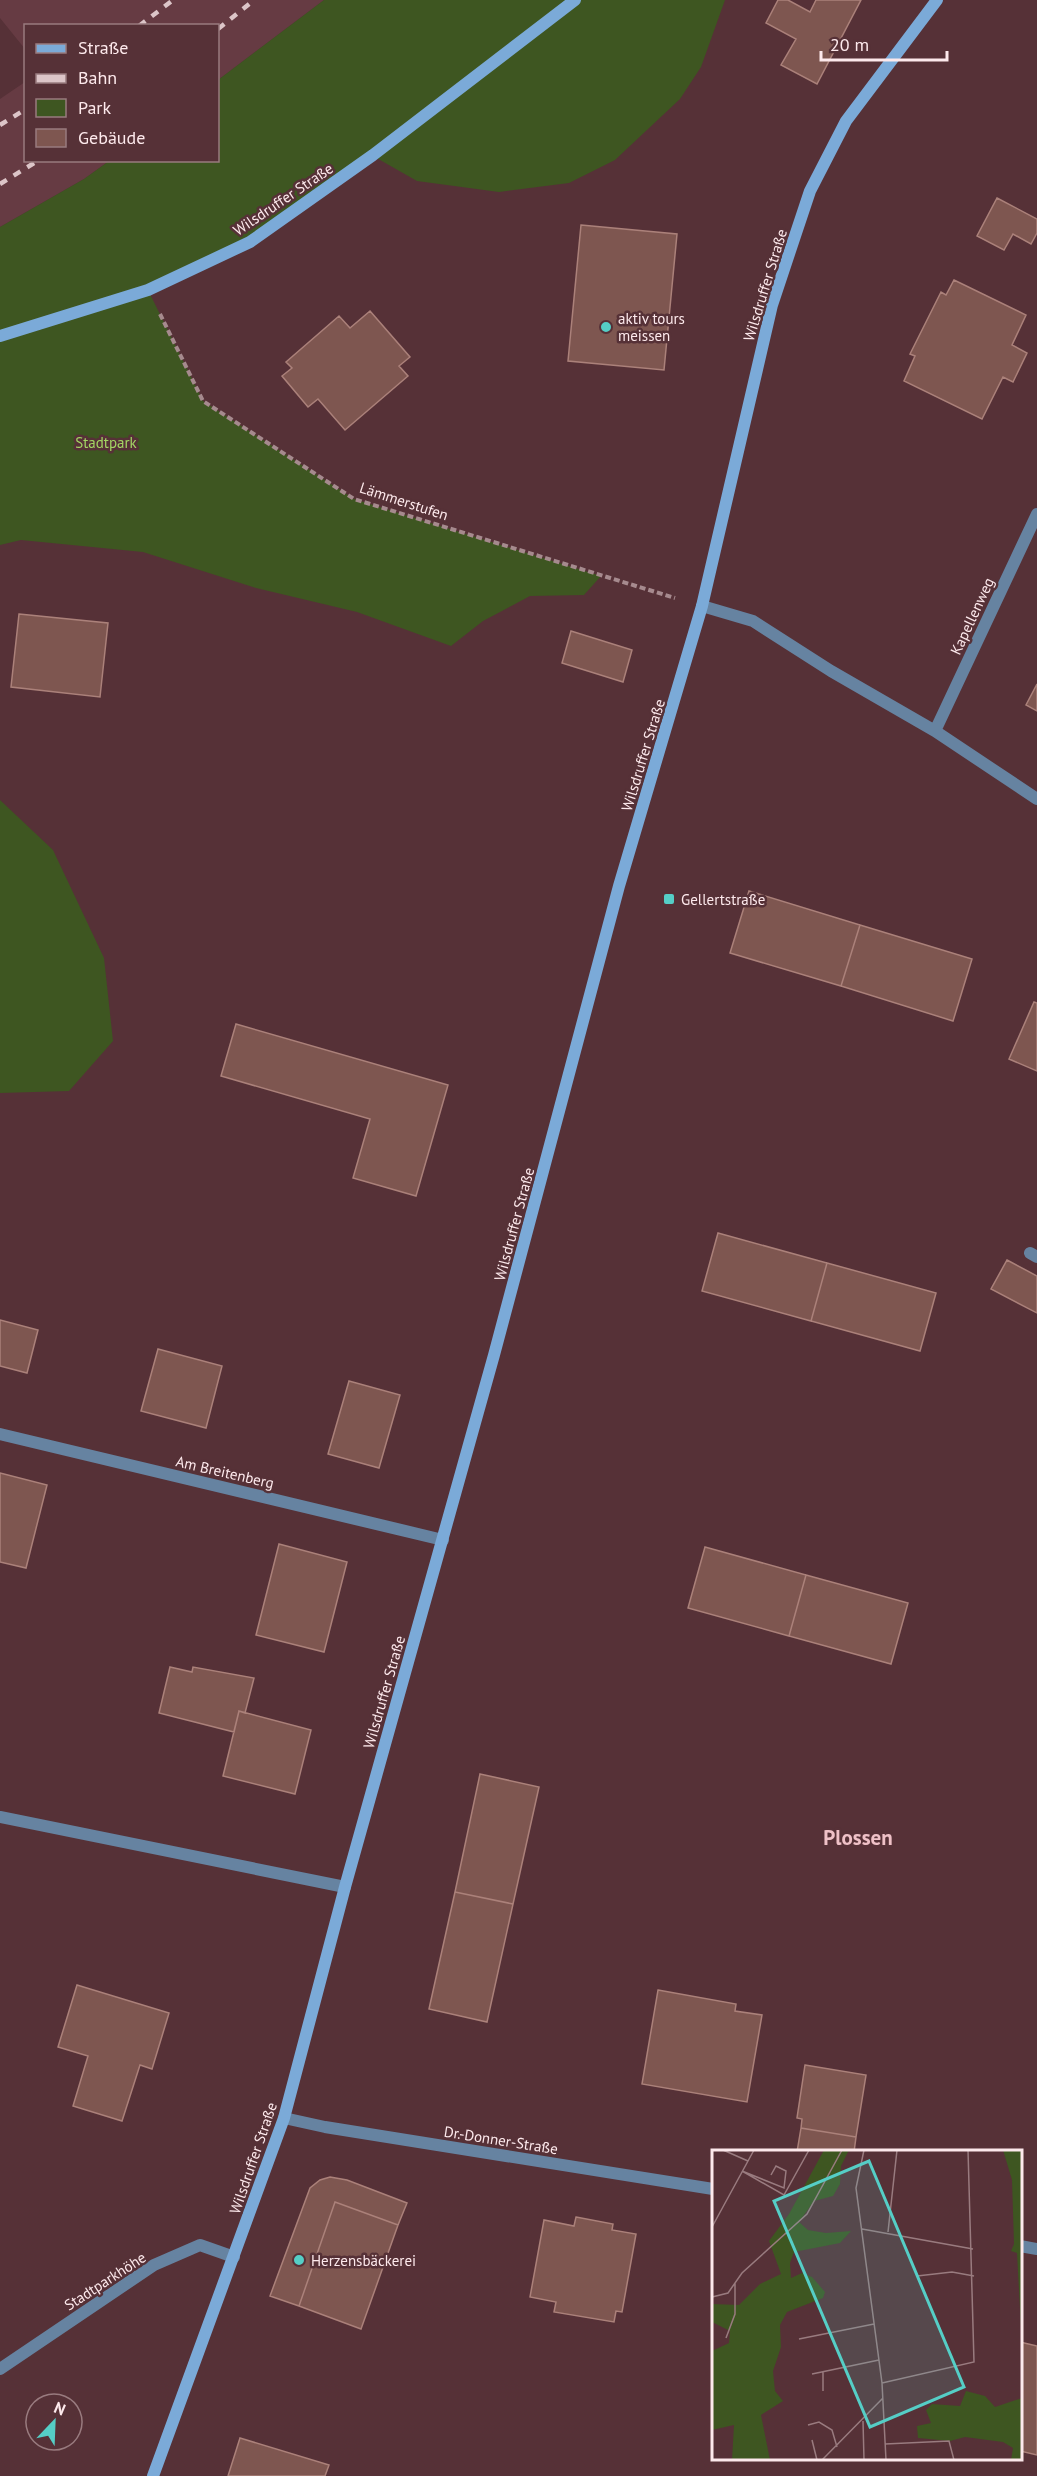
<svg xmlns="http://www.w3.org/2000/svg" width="1037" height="2476" font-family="'PT Sans',sans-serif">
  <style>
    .built { fill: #663b43 }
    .green { fill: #3e5621 }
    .building { fill: #7e5650; stroke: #ab817a; stroke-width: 1.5 }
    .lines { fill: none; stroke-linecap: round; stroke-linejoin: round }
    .path { stroke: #a68a8e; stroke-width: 4; stroke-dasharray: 6 3; stroke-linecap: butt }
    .lane { stroke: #6683a1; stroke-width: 12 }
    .street { stroke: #6683a1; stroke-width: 12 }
    .secondary { stroke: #7baad8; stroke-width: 12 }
    .rail { stroke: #dcc5c8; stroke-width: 4.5; stroke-dasharray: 8 8; stroke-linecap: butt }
    .poi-dot { fill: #55cec6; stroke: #563137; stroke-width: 2 }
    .labels { text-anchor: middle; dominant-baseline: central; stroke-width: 5; stroke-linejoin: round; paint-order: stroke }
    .street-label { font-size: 15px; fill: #fde9ec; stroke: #563137 }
    .poi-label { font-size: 15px; fill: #fde9ec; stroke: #563137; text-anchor: start }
    .park-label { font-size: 15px; fill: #a3d663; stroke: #563137 }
    .district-label { font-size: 21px; font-weight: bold; fill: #efc1c7; stroke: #563137 }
    .inset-road { fill: none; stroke: #997b7f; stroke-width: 1.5 }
    .view { fill: #55cec6; fill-opacity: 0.15; stroke: #55cec6; stroke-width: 3 }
    .inset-edge { fill: none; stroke: #fde9ec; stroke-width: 3 }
  </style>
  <rect width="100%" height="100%" fill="#563137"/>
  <path class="built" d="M0 0H324L218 80V26H26L25 49 0 18Z
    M25 82 26 160 109 161 84 179 0 227V99Z"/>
  <path class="green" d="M324 0H725L701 67 680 99 615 160 569 183 499 192 417 181 373 156 250 242 148 290 203 401 354 499 601 576 584 595 530 596 483 621 451 646 357 612 256 588 143 552 21 540 0 545V227L84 179 109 161 218 160V80Z
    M0 800 53 850 104 958 113 1041 69 1091 0 1093Z"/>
  <path class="building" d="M778 0H788L810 12 816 0H861L817 84 781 65 796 39 766 23Z
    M997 198 1037 219V233L1031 244 1013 234 1004 250 977 236Z
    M581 225 677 234 664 370 568 361Z
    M954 280 1026 315 1012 345 1027 353 1013 382 1003 377 982 419 904 381 915 356 910 354 941 292 946 295Z
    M370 311 410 357 399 366 408 376 345 430 318 399 308 407 282 376 292 368 286 362 339 316 350 328Z
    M19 614 108 623 100 697 11 687Z
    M571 631 632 650 623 682 562 663Z
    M1037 684V711L1026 705Z
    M749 891 860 925 841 986 730 953Z
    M860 925 972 959 953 1021 841 986Z
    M1034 1002 1037 1003V1071L1009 1059Z
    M236 1024 448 1085 416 1196 353 1178 370 1119 221 1076Z
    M718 1233 827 1263 811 1321 702 1291Z
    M1007 1260 1037 1276V1313L991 1289Z
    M827 1263 936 1293 920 1351 811 1321Z
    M0 1320 38 1330 27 1373 0 1366Z
    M158 1349 222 1366 206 1428 141 1411Z
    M349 1381 400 1395 379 1468 328 1454Z
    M0 1473 47 1485 26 1568 0 1562Z
    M279 1544 347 1562 324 1652 256 1635Z
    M705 1547 806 1575 789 1636 688 1608Z
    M806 1575 908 1603 891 1664 789 1636Z
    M170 1667 192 1672 193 1667 254 1678 245 1713 239 1711 234 1732 159 1713Z
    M239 1711 311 1730 295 1794 223 1776Z
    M480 1774 539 1787 513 1904 455 1892Z
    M455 1892 513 1904 487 2022 429 2009Z
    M77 1985 169 2013 152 2069 140 2065 122 2121 73 2106 88 2056 58 2047Z
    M658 1990 736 2004 735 2011 762 2015 747 2102 642 2084Z
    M805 2065 866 2075 856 2137 801 2128 802 2119 797 2118Z
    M801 2128 856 2137 854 2152H797Z
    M330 2177 347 2180 407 2203 398 2225 335 2202 299 2306 270 2296 310 2188 320 2180Z
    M335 2202 398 2225 361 2329 299 2306Z
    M576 2217 613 2224 612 2230 636 2234 622 2312 616 2311 614 2322 554 2312 556 2302 530 2297 544 2220 574 2226Z
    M1020 2342 1037 2346V2455L1020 2451Z
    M240 2438 329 2465 325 2476H228Z"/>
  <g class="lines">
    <path class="path" d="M160 314 203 401 354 499 675 598"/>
    <path class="lane" d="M1030 1253 1037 1257
      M0 1817 345 1887"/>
    <path class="street" d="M702 606 753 621 831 671 935 731 1037 799
      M935 731 1037 514
      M0 1434 443 1540
      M284 2118 325 2127 713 2189
      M1020 2246 1037 2249
      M0 2369 154 2265 200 2245 234 2257"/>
    <path class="secondary" d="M0 336 148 290 250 242 373 155 575 0
      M153 2476 284 2118 345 1887 494 1355 619 886 702 606 772 305 810 191 846 121 937 0"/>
    <path class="rail" d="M139 26 173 0
      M218 29 254 0
      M0 125 26 109
      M0 184 39 160"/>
  </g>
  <g class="poi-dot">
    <circle cx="606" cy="327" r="6"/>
    <rect x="663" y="893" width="12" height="12" rx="3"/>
    <circle cx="299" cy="2260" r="6"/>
  </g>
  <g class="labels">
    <g class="street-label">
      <text transform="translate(283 199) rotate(-34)">Wilsdruffer Straße</text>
      <text transform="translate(765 285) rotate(-73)">Wilsdruffer Straße</text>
      <text transform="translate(404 501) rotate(18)">Lämmerstufen</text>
      <text transform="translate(972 616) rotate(-65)">Kapellenweg</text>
      <text transform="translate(643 755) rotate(-73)">Wilsdruffer Straße</text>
      <text transform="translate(514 1224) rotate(-75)">Wilsdruffer Straße</text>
      <text transform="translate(225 1472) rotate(13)">Am Breitenberg</text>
      <text transform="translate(384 1692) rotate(-74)">Wilsdruffer Straße</text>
      <text transform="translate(501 2140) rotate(9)">Dr.-Donner-Straße</text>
      <text transform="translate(253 2158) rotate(-71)">Wilsdruffer Straße</text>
      <text transform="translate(105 2281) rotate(-33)">Stadtparkhöhe</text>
    </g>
    <g class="poi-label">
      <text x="618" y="318">aktiv tours<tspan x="618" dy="17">meissen</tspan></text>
      <text x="681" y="899">Gellertstraße</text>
      <text x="311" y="2260">Herzensbäckerei</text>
    </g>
    <g class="park-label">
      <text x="106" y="442">Stadtpark</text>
    </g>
    <g class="district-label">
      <text x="858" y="1837">Plossen</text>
    </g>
  </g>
  <g transform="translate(712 2150)">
    <rect width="310" height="310" fill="#563137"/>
    <path d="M112 0H137L129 16 128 34 121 46 102 51 87 72 96 80 114 83 139 81 128 93 82 102 78 113 79 128 90 123 100 127 113 142 111 148 75 162 68 175 69 197 61 221 63 241 71 251 49 265 58 310H20L22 275 0 280V201L17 193 18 181 0 172V154L27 155 48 134 69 124 57 91 77 64ZM291 0H310V195L305 103 299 101 302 94 300 30ZM254 241 273 246 283 257 310 248V310H299L301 298 291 292 253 287 238 291 206 288 205 276 219 273 214 260 220 254 248 256Z" fill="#3e5621"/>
    <path class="inset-road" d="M11 0 36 11M152 0 144 38 170 233 174 310M30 21 72 45 97 0M30 21 72 38 74 21 64 16 59 25M0 77 42 0M150 79 261 99M176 82 185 0M205 126 240 122 262 126M0 147 16 143 30 123 95 64 130 0M14 188 23 164V133M87 189 162 174M100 224 167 210M170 233 262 212 256 0M111 241V221M151 271 152 310M96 275 107 272 120 280 125 297M100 290 105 310M173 294 237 291 242 310M110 310 171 248"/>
    <path class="view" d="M157 11 252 237 158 277 62 51Z"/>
    <rect width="310" height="310" class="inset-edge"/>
  </g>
  <rect x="24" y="24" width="195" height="138" fill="#563137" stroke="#997b7f" stroke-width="1.5"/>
  <rect x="36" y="44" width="30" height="9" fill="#7baad8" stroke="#997b7f" stroke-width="1.5"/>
  <text x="78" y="54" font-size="18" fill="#fde9ec">Straße</text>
  <rect x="36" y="74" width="30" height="9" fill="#dcc5c8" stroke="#997b7f" stroke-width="1.5"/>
  <text x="78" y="84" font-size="18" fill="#fde9ec">Bahn</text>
  <rect x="36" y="99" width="30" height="18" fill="#3e5621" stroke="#997b7f" stroke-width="1.5"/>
  <text x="78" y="114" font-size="18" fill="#fde9ec">Park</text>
  <rect x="36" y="129" width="30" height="18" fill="#7e5650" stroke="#997b7f" stroke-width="1.5"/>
  <text x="78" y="144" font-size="18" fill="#fde9ec">Gebäude</text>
  <g transform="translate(54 2422) rotate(23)"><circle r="28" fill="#563137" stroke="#997b7f" stroke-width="1.5"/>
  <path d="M0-4.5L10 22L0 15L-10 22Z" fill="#55cec6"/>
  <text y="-9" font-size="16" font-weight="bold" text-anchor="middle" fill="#fde9ec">N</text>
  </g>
  <path d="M821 51v9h126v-9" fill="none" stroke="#fde9ec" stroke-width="3"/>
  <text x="830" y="51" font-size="18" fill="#fde9ec" stroke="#563137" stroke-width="4.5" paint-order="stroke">20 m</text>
</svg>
